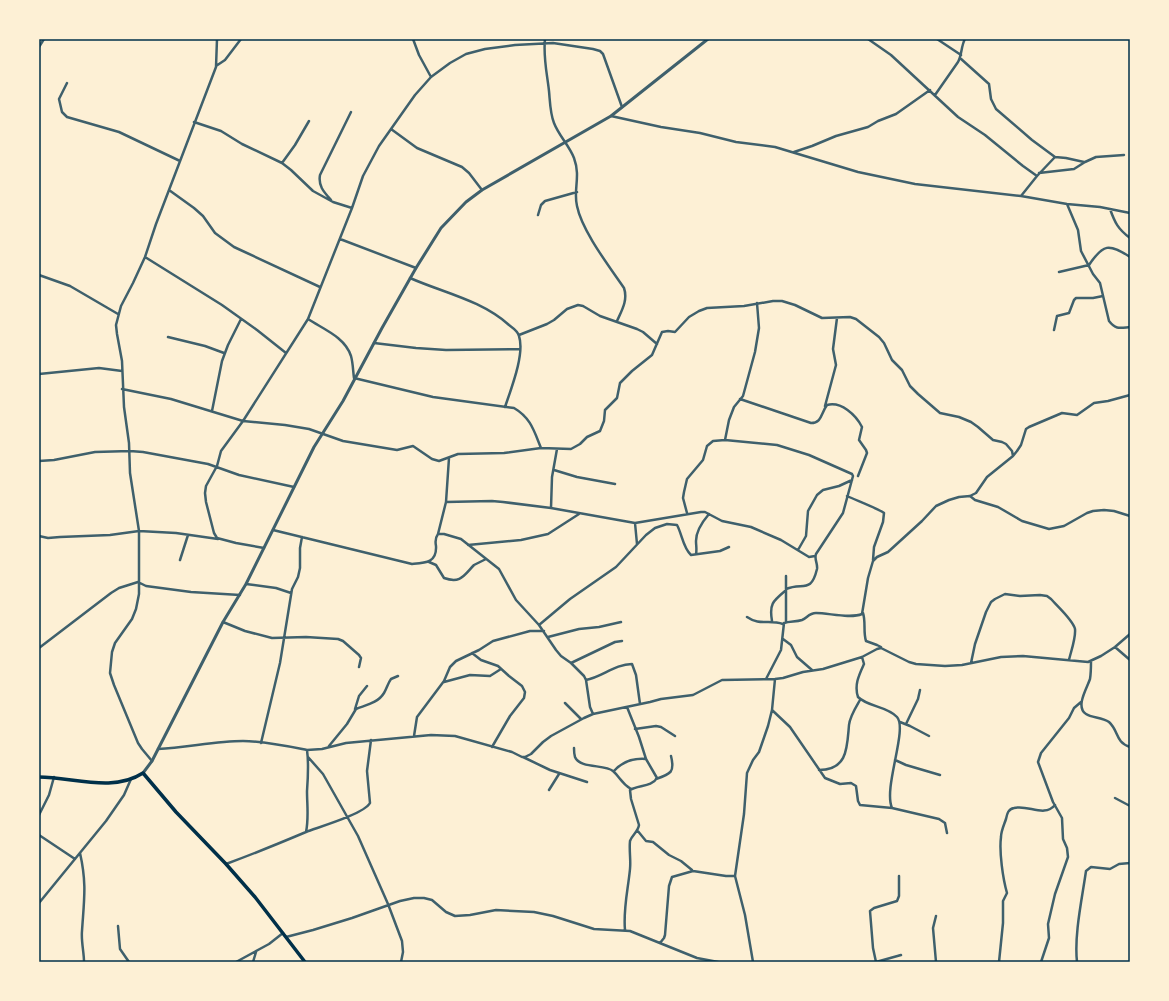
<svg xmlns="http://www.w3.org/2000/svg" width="1169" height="1001" font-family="'Archivo Narrow',sans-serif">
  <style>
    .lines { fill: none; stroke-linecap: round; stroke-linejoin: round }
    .minor { stroke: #3f606c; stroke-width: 2.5 }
    .tertiary { stroke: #3f606c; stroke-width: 3 }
    .secondary { stroke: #003049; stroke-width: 3.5 }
    .neatline { fill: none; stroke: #003049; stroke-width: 1.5 }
  </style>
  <rect width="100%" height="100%" fill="#fdf0d5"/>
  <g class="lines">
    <path class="minor" d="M413 39 419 55 431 77
      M545 39C543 57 547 73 549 91 550 101 550 113 554 123 559 136 569 145 574 158 581 177 573 190 577 206 582 231 609 266 624 288 628 300 622 310 617 321
      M868 39 891 55 958 117 985 135 1023 166 1037 176
      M937 39 961 55
      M39 47 44 39
      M960 58 989 84 991 99 996 109 1032 140 1055 157
      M216 66 225 60 241 39
      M67 83 59 99 62 112 67 117 119 132 180 161
      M935 95 958 62C962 55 961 46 965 39
      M611 116 661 127 700 133 736 142 775 147 858 172 915 184 1021 196 1067 204 1100 207 1130 213
      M194 122 221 131 242 144 282 163 291 170 313 191 333 202 352 208
      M391 129 417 148 462 167 469 173 482 190
      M794 152 812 146 836 136 868 127 878 121 896 114 930 90
      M282 163 295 145 309 121
      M1039 173 1074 169 1085 162 1096 157 1124 155
      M169 190 194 208 203 216 215 233 234 247 320 287
      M1021 196 1037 176 1055 157 1066 158 1084 162
      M331 200C324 192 318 186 320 175L351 112
      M1067 204 1078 230 1081 251 1093 274 1100 283 1109 321C1116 330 1120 328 1130 327
      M1110 209C1115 223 1118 229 1130 238
      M538 215 541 205 545 201 577 192
      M340 239 416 268
      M145 257 222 305 257 330 286 353
      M1059 272 1089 265C1103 244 1109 243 1130 257
      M39 275 70 286 118 314
      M410 278C444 293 481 300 509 325 513 328 518 331 519 336 525 354 511 389 505 407
      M308 319C323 329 345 337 351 356 353 363 353 371 354 378L433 397 514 408C531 418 534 431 541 448
      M1054 330 1057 316 1069 313 1074 300 1076 298H1093L1103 296
      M519 335 547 324 554 320 567 309 578 305 583 306 600 316 637 329 643 332 657 344
      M168 337 205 346 224 353
      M374 343 416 348 446 350 520 349
      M39 374 99 368 122 371
      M122 389 171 399 243 421 285 425 309 429 343 441 397 450 413 446 432 459 439 461 458 454 504 453 541 448 571 449 580 444 587 437 600 431 604 421 605 410 617 398 620 383 632 371 652 355 662 332 668 331 675 332 689 317 699 311 707 308 744 306 773 301H782L795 305 822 318 850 317 856 319 879 337 884 343 892 360 902 370 910 386 918 394 940 413 959 417 971 422 978 427 993 440 1002 442 1006 444 1012 451 1013 456 987 477 976 493 970 496 959 497 949 500 936 506 922 521 888 552 877 557 873 561 868 578 862 614C850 619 829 613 816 613 809 613 807 618 802 620 796 622 790 621 784 623L781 650 766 679
      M740 399 811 423C822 423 821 413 827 405 841 401 856 415 862 427L859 440 866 450 867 453 858 476
      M825 406 836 365 833 349 837 318
      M212 411 222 361 228 345 241 319
      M725 440 729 420 734 407 743 396 755 352 759 328 757 303
      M1013 456 1017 451 1021 445 1026 429 1029 427 1062 413 1077 415 1094 403 1108 401 1130 395
      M39 461 54 460 95 452 130 451 143 452 208 464 239 475 294 487
      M554 470 577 477 615 484
      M847 496C853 499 881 510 884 513L883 522 874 547 873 560
      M970 496 975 500 998 507 1022 521 1049 529 1064 526 1087 513 1093 511 1104 510 1114 511 1130 516
      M446 502 492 501 503 502 551 508 635 523 701 512H705L722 521 751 527 781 540 809 557 815 556
      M551 508 552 477 557 449
      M687 513 683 498 684 492 687 479 703 460 707 446 713 441 725 440 777 445 809 455 852 474 853 476 843 513 816 554C814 559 818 564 817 569 811 594 803 582 786 589
      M635 523 637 544
      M273 530 412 564C425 563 437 563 436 546 435 541 435 538 438 534H444L461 539 499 569 516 600 539 625 556 650 561 656 571 663 584 676 586 680 590 707 593 714
      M438 534 446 502 449 458
      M39 536 48 538 60 537 110 535 139 531 176 533 218 539
      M468 545 521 540 548 534 579 514
      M264 548 236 543 217 538 214 533 206 502 205 493 206 486 217 466 221 451 243 421 308 319 352 208 363 176 379 146 415 95 431 77 450 63 466 54 485 49 515 45 553 43 593 49 600 51 603 54 622 107
      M798 550 806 536 808 511 817 495 823 490 839 486 852 480
      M696 554C697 549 696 546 696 541 696 531 703 521 709 514
      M180 560 188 535
      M429 562 436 565 444 578C461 584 464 575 474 565 478 563 482 561 486 559
      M786 576V622
      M246 584 276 588 291 593
      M863 613C866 622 863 632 866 641L877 645 881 647
      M747 617C760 626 769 619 783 624
      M772 621C769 604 773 601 785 591
      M223 622 245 631 272 638 306 637 338 639 343 641 359 655 361 658 359 667
      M539 625 570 599 616 567 646 535 655 528 667 524 677 525C682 534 683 548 691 555L720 551 729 547
      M548 637 579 629 599 627 621 622
      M783 639 791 645 797 657 812 670
      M1115 647 1130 660
      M39 648 111 593 119 588 138 582 146 586 191 592 240 595
      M472 653 481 660 498 666 509 676 522 686 525 692 524 698 510 716 492 747
      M862 657 864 664C859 675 854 685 858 697 868 707 887 706 897 717 908 729 883 788 892 808
      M1091 661C1091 667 1091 673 1090 679 1087 688 1075 707 1086 714 1092 718 1102 717 1109 722 1119 731 1115 742 1130 747
      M571 663 615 642 622 641
      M971 663 975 644 986 612 991 602 995 599 1005 594 1020 596 1040 595 1047 596 1051 599C1057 606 1073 620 1075 629 1076 638 1071 651 1069 660
      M586 680C602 677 615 664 632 664L636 675 640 704
      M444 682 470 675 490 676 501 669
      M565 703 581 719
      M355 709 359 696 367 686
      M772 710 790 727 825 778 840 784 851 783 856 786 858 801 860 805 892 808 939 819 945 823 947 833
      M900 722 910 726 929 736
      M906 724 918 699 920 690
      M635 729 656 726 661 727 675 736
      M414 736 417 717 444 681 450 667 456 661 479 650 493 641 530 631H544
      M261 743 280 663 292 589 298 577 300 568V548L302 537
      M329 746 347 724 356 709C366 705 378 703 384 693 387 688 388 683 391 679L398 676
      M574 748C574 750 574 754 575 757 580 769 605 764 613 771 620 777 621 783 631 789
      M158 749C186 748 215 741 243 741 264 741 287 746 307 750L322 749 346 743 431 735 455 736 512 752 522 757H525L531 754 543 742 551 736 584 718 593 714 650 702 661 699 693 695 722 680 775 679 783 678 803 672 823 669 862 657 877 649 881 648 909 662 916 664 945 666 962 665 1001 657 1023 656 1088 662 1101 656 1115 647 1130 634
      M308 757 323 774 358 836 388 904 402 941 403 952 401 962
      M523 757 550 770 587 782
      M895 760 906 765 940 775
      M152 761 142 749 138 743 114 685 110 673 112 652 115 643 132 619 136 609 139 594V531L130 473 129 443 124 407 122 361 117 334 116 325 121 306 133 283 145 257 156 224 216 67 217 39
      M819 770C848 770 847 747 849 725 850 716 856 707 860 700
      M614 771C622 762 633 758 646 759
      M656 779C671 774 675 772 671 756
      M549 790 559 774
      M1115 798 1130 806
      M39 815 49 795 54 777
      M637 830 646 841 653 842 669 855 681 861 692 870
      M306 832C309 818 307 805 307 791 308 777 309 764 307 750
      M39 835 75 859
      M80 853C87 884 84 900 82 931 81 941 84 952 84 962
      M226 864C253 854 280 843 306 832 319 827 364 814 370 803L367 771 371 740
      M39 903 106 821 124 795 131 779
      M936 916 933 928 936 962
      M118 926 120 949 129 962
      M625 930C623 909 628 890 630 869 631 860 629 851 630 841 632 835 638 832 639 825L631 799 630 790C638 785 652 787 657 778L646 759 639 737 627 707
      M286 937 313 930 352 918 400 901 414 898H424L432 900 446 912 455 916 470 915 496 910 534 912 553 916 594 929 630 931 697 958 718 962
      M660 943 664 938 665 935 669 886 672 877 693 871 726 876H735
      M236 962 269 944 283 933
      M253 962 256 952
      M753 962 745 915 735 876 744 814 747 773 753 760 759 752 768 726 772 710 775 679
      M876 962 873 948 870 911 874 908 897 901 899 896V876
      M876 962 901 955
      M999 962 1003 923V901L1007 893C1003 879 999 852 1001 837 1001 831 1004 825 1006 819 1007 814 1008 809 1014 808 1028 804 1044 818 1055 805
      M1041 962 1049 938 1048 924 1055 894 1068 857 1067 848 1063 839 1062 818 1053 802 1038 762 1041 753 1069 718 1074 708 1081 702
      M1077 962C1074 935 1082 899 1086 871L1091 867 1110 869 1119 864 1130 863"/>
    <path class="tertiary" d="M143 773 152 761 223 622 246 584 314 447 343 401 382 328 416 268 441 228 466 202 482 190 611 116 708 39"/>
    <path class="secondary" d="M39 777C73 777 112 793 143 773L176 812 226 864 255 897 305 962"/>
  </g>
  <rect width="1169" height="1001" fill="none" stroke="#fdf0d5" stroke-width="80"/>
  <rect x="40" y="40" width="1089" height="921" class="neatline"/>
</svg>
